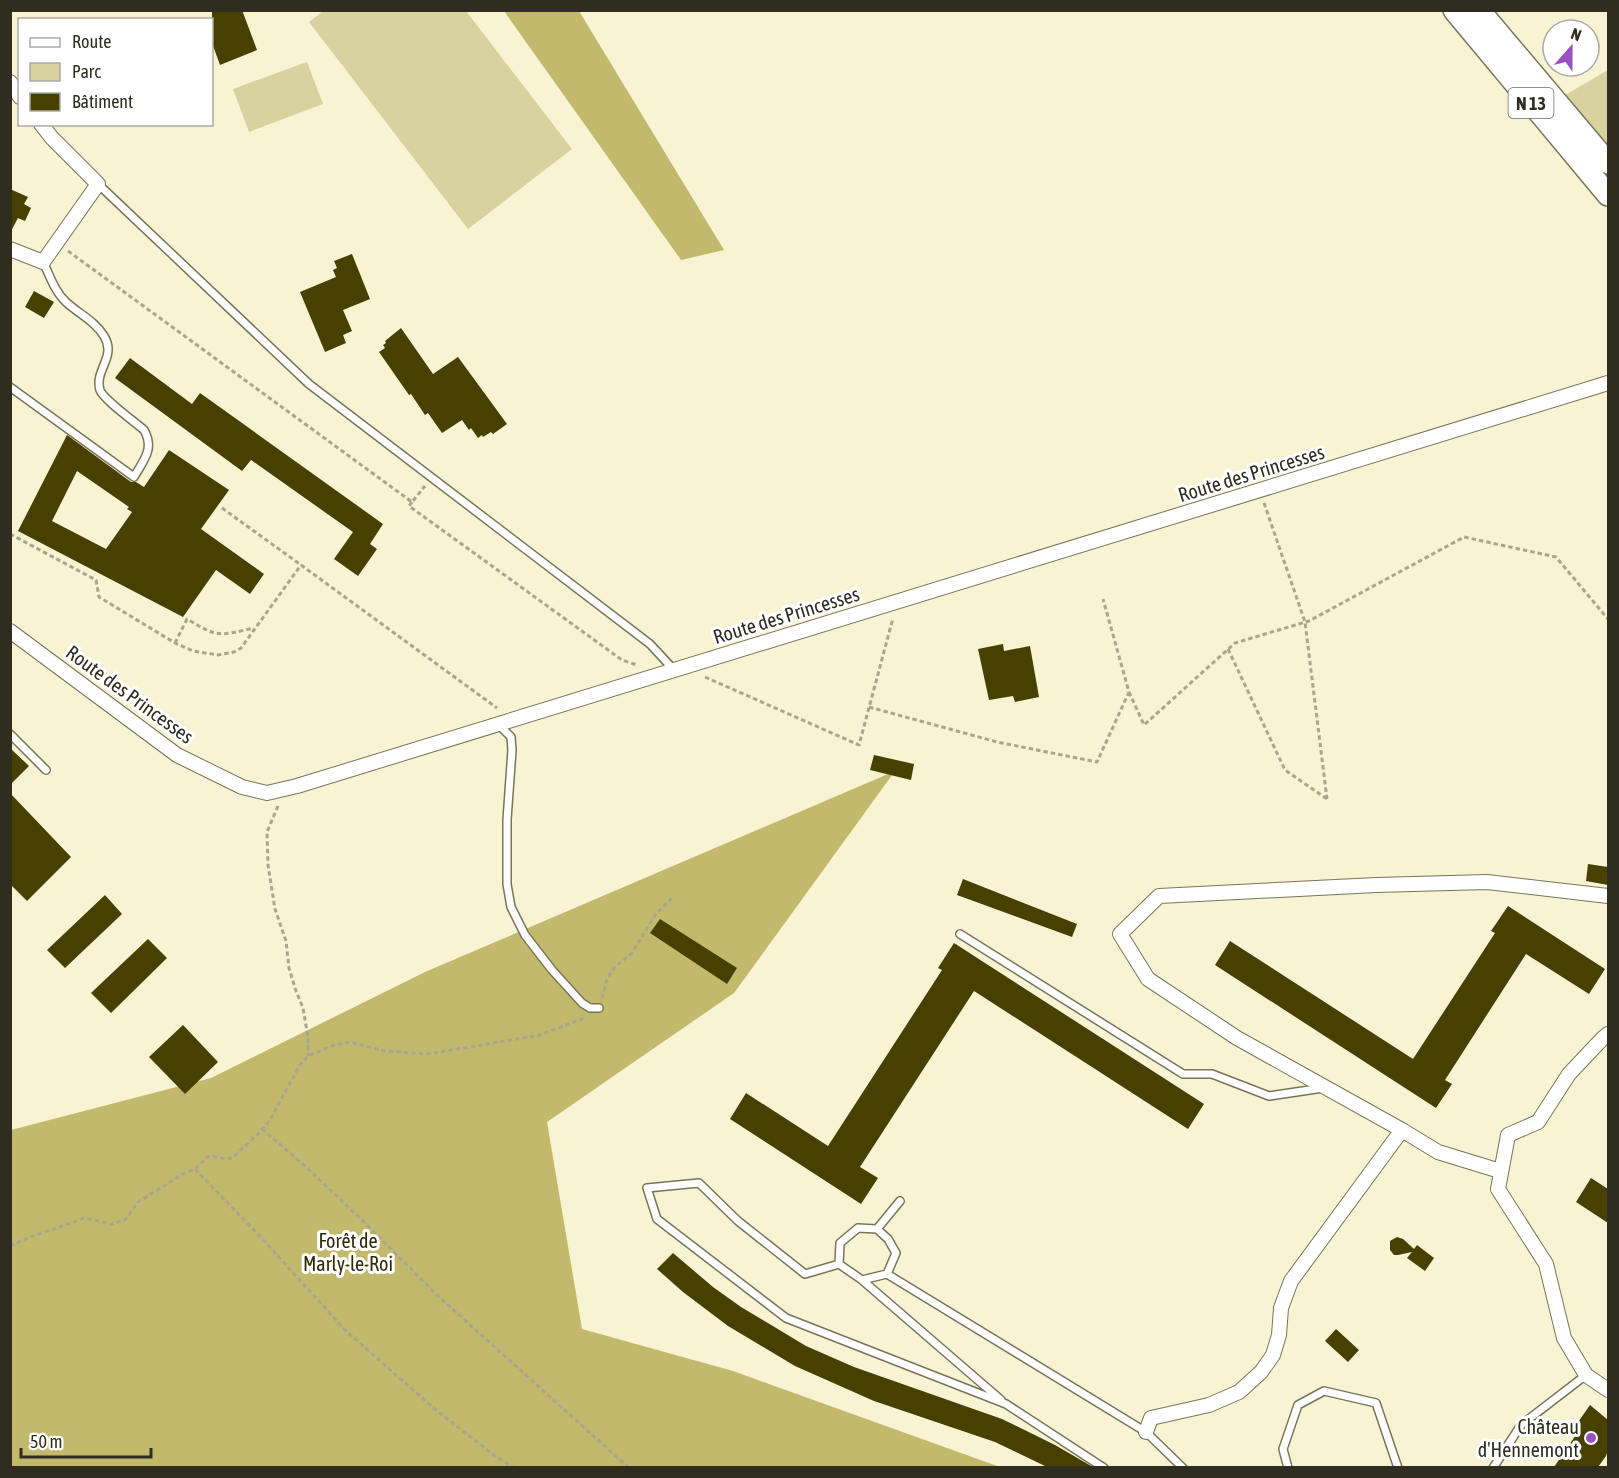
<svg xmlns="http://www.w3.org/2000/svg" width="1619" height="1478" font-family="'Asap Condensed',sans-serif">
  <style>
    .green { fill: #d8d2a0 }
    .forest { fill: #c3b96d }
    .building { fill: #474000; fill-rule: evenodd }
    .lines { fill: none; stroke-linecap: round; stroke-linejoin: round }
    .service-casing { stroke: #797558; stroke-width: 10 }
    .minor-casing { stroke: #797558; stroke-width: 16 }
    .primary-casing { stroke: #797558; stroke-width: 24 }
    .path { stroke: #a9a68e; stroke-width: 3; stroke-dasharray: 4.5 3; stroke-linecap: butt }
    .service { stroke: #fff; stroke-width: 7 }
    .minor { stroke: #fff; stroke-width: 14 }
    .primary { stroke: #fff; stroke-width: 21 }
    .poi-dot { fill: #9a50c3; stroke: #fff; stroke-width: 2 }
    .labels { text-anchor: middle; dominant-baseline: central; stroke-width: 6; stroke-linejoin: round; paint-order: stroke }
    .shield { fill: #fff; stroke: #6d6c63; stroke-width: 1.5 }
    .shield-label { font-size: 18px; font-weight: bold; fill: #2e2d20 }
    .street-label { font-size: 20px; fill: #2e2d20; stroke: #fff }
    .park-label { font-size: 20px; fill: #2f2b08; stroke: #fff }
    .poi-label { font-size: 20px; fill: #2e2d20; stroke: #fff; text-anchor: end }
  </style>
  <rect width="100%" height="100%" fill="#f7f3d3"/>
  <path class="green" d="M323 11H466L572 149 468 229 309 22Z
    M307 62 323 104 249 132 233 89Z
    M1608 70V162L1555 101Z"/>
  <path class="forest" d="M504 11H579L724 250 681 260Z
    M895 771 734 993 547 1122 582 1329 733 1371 1000 1467 11 1468V1130L211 1078 425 972Z"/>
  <path class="building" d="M212 10H242L257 50 220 65 212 43Z
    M10 189 28 197 24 204 31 208 25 221 18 218 10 233Z
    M352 254 370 299 343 310 352 331 343 335 346 343 325 352 300 292 336 277 333 270 337 268 334 261Z
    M34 291 54 302 44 318 25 307Z
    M401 328 433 374 458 357 507 424 493 434 491 432 483 437 482 435 478 438 471 428 469 430 462 420 442 433 428 413 425 415 411 394 409 395 379 352 385 348 383 345 386 343 385 341Z
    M130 358 192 404 200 393 383 524 370 544 377 549 358 576 334 559 353 532 251 460 242 471 115 378Z
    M67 435 131 482H136L144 487 169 450 229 490 201 529 264 574 250 594 216 570 183 617 18 531ZM77 471 129 507 127 509 132 512 106 549 52 521Z
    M1003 644 1004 651 1030 646 1039 697 1015 702 1013 696 989 700 978 649Z
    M10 748 29 766 10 785Z
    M874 755 914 764 911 780 870 770Z
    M10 793 71 857 27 901 10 884Z
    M1588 864 1608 867V885L1586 881Z
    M963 879 1077 924 1072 937 957 895Z
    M105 895 122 914 65 968 47 950Z
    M1508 906 1605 969 1589 994 1526 954 1445 1080 1452 1084 1436 1108 1215 965 1230 941 1413 1059 1495 933 1491 931Z
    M660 919 737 968 727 984 650 933Z
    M148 939 167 958 111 1013 91 993Z
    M954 943 1204 1104 1188 1129 974 991 860 1167 878 1178 861 1204 730 1119 746 1093 828 1146 942 970 938 968Z
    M183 1025 218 1062 185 1094 149 1057Z
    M1591 1178 1608 1189V1223L1576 1202Z
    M1397 1237 1403 1239 1414 1249 1417 1245 1434 1258 1425 1271 1407 1258 1412 1252 1398 1255H1394L1390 1250V1241Z
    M673 1253 713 1287 741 1307 806 1346 854 1367 1002 1419 1055 1445 1093 1467H1047L995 1442 874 1401 795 1366 728 1326 683 1292 657 1269Z
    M1336 1329 1359 1350 1348 1362 1325 1341Z
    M1590 1405 1608 1420V1450L1606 1456 1598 1467H1554L1580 1429 1576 1425Z"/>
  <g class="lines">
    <g class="service-casing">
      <path id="service" d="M98 184 309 384 650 644 674 670
        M10 387 134 477C143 461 155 449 144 430 135 422 103 399 100 390 94 370 117 357 104 336 95 321 79 314 66 302 55 292 50 276 43 262
        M498 724 511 737 512 750 507 820V884L511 907 525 935 552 970 582 1003 590 1008H599
        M10 734 46 770
        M960 934 1183 1074H1212L1269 1096 1323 1088
        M877 1229 888 1239 896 1253 887 1274 862 1280 839 1264 840 1243 858 1228 877 1229 900 1201
        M839 1264 805 1274 738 1221 699 1183 647 1188 657 1219 786 1318 1006 1404 1104 1468
        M887 1274 1146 1432 1183 1468
        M862 1280 1001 1400
        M1288 1468 1283 1449 1298 1405 1324 1391 1376 1403 1398 1468
        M1493 1468 1521 1425 1586 1375"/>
    </g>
    <g class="minor-casing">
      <path id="minor" d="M10 82 20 97
        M10 249 43 262 98 184 52 138 41 124
        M10 631 177 755 242 787 267 793 297 786 1608 383
        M1608 1034 1603 1038 1569 1074 1538 1122 1508 1135 1498 1189 1546 1264 1564 1338 1586 1375 1608 1390
        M1500 1171 1438 1152 1402 1130 1237 1038 1148 979 1120 934 1159 896 1376 885 1487 882 1608 896
        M1146 1432 1151 1418 1209 1405 1239 1392 1261 1372 1273 1355 1279 1335 1281 1308 1291 1281 1402 1130"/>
    </g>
    <g class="primary-casing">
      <path id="primary" d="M1454 10 1608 195
        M1479 10 1608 163"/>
    </g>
    <path class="path" d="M68 251 412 502 425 486
      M412 502 409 506 622 660 637 665
      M1264 503 1305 622 1327 799
      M222 508 301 565 497 708
      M10 511V514
      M10 534 96 580 99 597 175 643 193 651 218 655 234 652 241 648 301 565
      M175 643 187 619C219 638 218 636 254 628
      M1228 649 1285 770 1327 799
      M705 677 859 745 893 618
      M1129 692 1144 725 1235 643 1309 621 1464 537 1556 557 1608 619
      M869 707 997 742 1097 762 1129 692 1103 599
      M278 806 267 832 268 865 275 909 286 941 289 968 296 991 303 1008 308 1037V1056
      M602 998 607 979 614 968 632 953 655 915 673 897
      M262 1129 306 1167 363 1221 437 1295 629 1468
      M195 1169 256 1232 345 1330 436 1410 495 1456 514 1468
      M10 1246 30 1237 85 1218 111 1224 125 1220 138 1202 183 1174 195 1169 207 1157 211 1156 226 1159 232 1158 258 1134 270 1120 300 1065 308 1056 334 1045 350 1042 385 1051 427 1054 540 1035 585 1018
      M620 1468 626 1466"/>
    <use href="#service" class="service"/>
    <use href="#minor" class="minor"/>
    <use href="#primary" class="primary"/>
  </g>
  <circle class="poi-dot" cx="1591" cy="1438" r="6"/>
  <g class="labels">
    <rect class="shield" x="1508.5" y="88" width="45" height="30" rx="4.5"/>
    <g class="shield-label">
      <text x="1531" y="103">N 13</text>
    </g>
    <g class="street-label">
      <text transform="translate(1251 473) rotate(-17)">Route des Princesses</text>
      <text transform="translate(786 615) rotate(-17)">Route des Princesses</text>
      <text transform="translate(130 694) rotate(36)">Route des Princesses</text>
    </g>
    <g class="park-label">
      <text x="348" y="1240">Forêt de<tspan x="348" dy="23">Marly-le-Roi</tspan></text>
    </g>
    <g class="poi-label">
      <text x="1579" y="1426">Château<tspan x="1579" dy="23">d'Hennemont</tspan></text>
    </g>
  </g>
  <rect width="1619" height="1478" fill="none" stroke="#2e2d20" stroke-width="24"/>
  <rect x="18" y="18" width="195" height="108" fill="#ffffff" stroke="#ababa6" stroke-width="1.5"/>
  <rect x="30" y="38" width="30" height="9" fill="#ffffff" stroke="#ababa6" stroke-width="1.5"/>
  <text x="72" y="48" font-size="18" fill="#2e2d20">Route</text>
  <rect x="30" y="63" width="30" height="18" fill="#d8d2a0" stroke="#ababa6" stroke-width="1.5"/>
  <text x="72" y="78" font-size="18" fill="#2e2d20">Parc</text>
  <rect x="30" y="93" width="30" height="18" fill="#474000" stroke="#ababa6" stroke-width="1.5"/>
  <text x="72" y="108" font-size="18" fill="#2e2d20">Bâtiment</text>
  <g transform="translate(1571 48) rotate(21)"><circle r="28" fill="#ffffff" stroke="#ababa6" stroke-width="1.5"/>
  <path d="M0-4.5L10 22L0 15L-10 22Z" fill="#9a50c3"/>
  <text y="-9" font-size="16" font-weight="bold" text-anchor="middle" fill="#2e2d20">N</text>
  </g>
  <path d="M21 1448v9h130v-9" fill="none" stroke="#2e2d20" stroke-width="3"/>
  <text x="30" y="1448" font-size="18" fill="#2e2d20" stroke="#ffffff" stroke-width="4.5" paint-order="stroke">50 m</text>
</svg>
